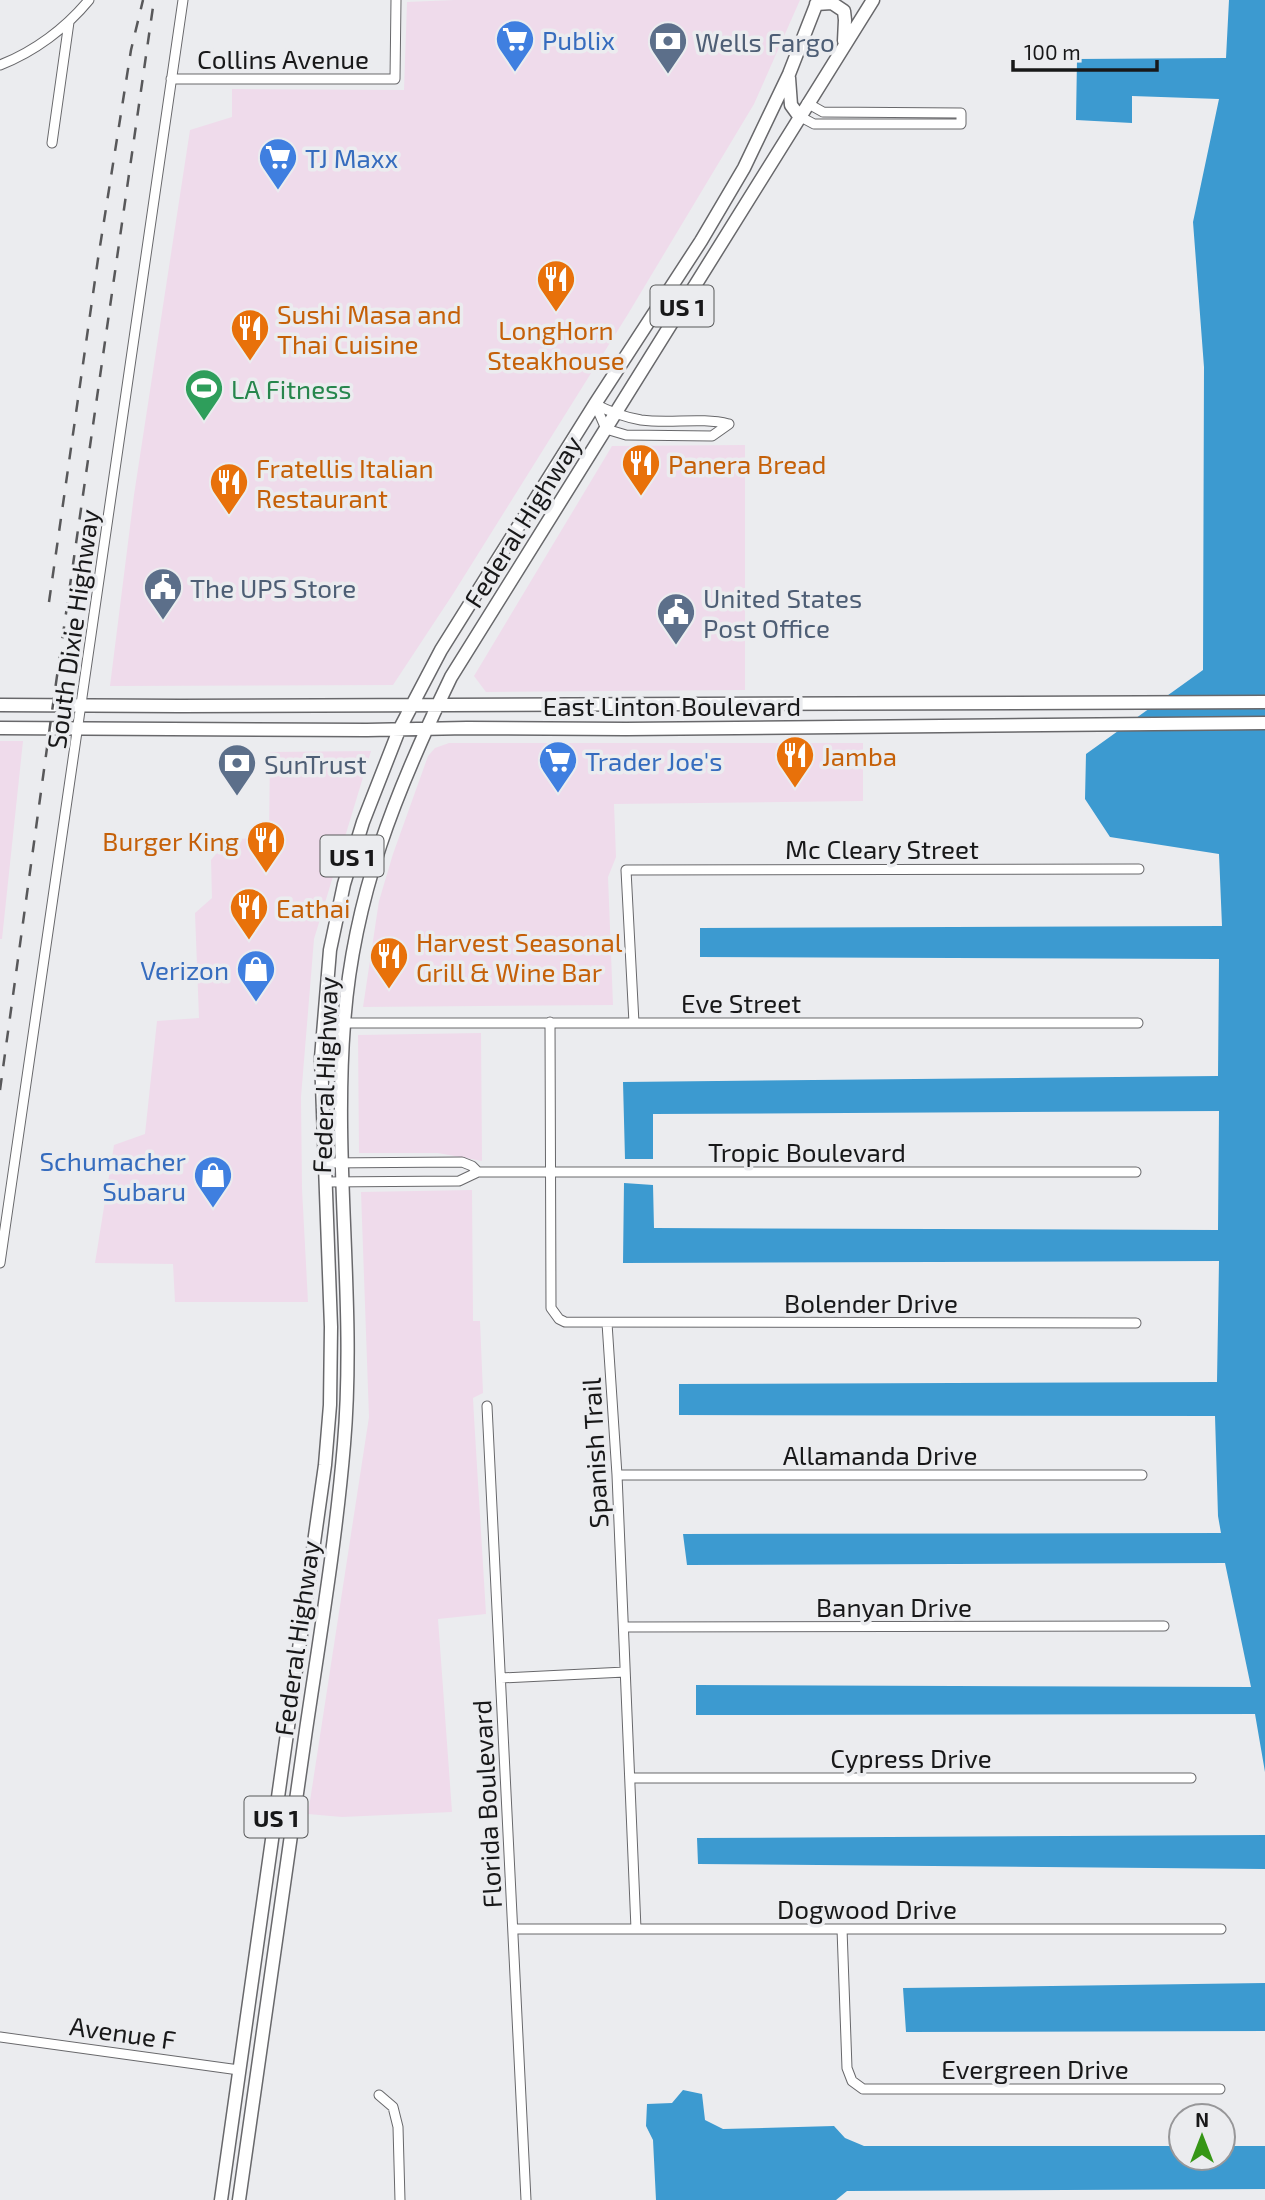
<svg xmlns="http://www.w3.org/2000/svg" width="1265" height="2200" font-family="'Exo 2',sans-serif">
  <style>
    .commercial { fill: #efdbeb }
    .water { fill: #3c9ad0 }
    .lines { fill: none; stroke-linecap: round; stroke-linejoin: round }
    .minor-casing { stroke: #68686b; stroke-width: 11 }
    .major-casing { stroke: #68686b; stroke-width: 15 }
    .minor { stroke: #fff; stroke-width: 9 }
    .major { stroke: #fff; stroke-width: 12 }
    .rail { stroke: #58585a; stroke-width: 2.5; stroke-dasharray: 12 12; stroke-linecap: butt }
    .labels { text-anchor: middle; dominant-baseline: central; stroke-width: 7; stroke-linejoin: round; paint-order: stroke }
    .shield { fill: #ebecef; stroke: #575859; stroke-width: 2 }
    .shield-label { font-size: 24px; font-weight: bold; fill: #181819 }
    .shop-label { font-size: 26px; fill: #366cbe; stroke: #ebecef; text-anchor: start }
    .service-label { font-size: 26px; fill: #4e5e75; stroke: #ebecef; text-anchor: start }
    .street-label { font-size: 26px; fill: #181819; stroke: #ebecef }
    .food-label { font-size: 26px; fill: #c56008; stroke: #ebecef; text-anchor: start }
    .leisure-label { font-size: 26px; fill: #27864d; stroke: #ebecef; text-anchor: start }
  </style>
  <rect width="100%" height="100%" fill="#ebecef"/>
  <path class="commercial" d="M455 0H800L754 104 628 314 453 594 393 685 110 686 134 495 190 130 232 117V89L404 90 407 2Z
    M745 445V690L486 692 474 676 612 446Z
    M0 741H23L2 939H0Z
    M449 743H863V801L614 804 616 857 608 877 613 1005 363 1007 379 901 393 854 428 756 435 748Z
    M371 751 314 939 301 1097 302 1189 308 1302H175L173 1264 95 1263 114 1145 145 1134 157 1021 199 1018 195 913 212 898 211 860 228 839 269 838 270 752Z
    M481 1033 482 1161 438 1153H359L358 1035Z
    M472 1190 473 1321H480L483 1393 473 1398 474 1417 486 1614 438 1619 452 1812 342 1817 308 1814 369 1417 361 1192Z"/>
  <path class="water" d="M1229 0H1265V1772L1255 1714 696 1715V1685L1251 1687 1225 1563 687 1565 683 1534 1221 1533 1218 1516 1215 1416 679 1415V1384L1217 1382 1219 1261 623 1263 624 1183 653 1185 654 1228 1218 1230 1219 1111 653 1114V1159H625L623 1082 1218 1076 1219 959 700 957V928L1222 926 1219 854 1110 837 1085 799 1086 754 1203 670 1204 367 1193 222 1219 99 1132 96V123L1076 120 1077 59 1226 58Z
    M1265 1835V1869L698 1864 697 1838Z
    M1265 1983V2031L906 2032 903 1988Z
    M683 2090 702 2094 705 2120 723 2129 834 2126 845 2138 864 2146H1181V2158H1223V2146H1265V2189L847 2191 836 2200H656L653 2140 646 2126 647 2104 672 2103Z"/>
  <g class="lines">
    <g class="minor-casing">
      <path id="minor" d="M0 65C34 52 66 28 89 0
        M171 79H395L396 0
        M799 116 814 124H961V113L823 112 807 103
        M52 143 69 22
        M595 404 606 429 626 435 712 436 729 424
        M595 404C610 412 624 417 641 420 671 424 700 417 729 424
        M550 1022 551 1308 559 1319 565 1322 1136 1323
        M344 1023H1138
        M634 1023 626 870 1139 869
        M324 1163 462 1162 472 1166 478 1172
        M325 1182 459 1181 478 1172H1136
        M0 1263 183 0
        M607 1323 617 1475 636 1929
        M487 1406 526 2200
        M617 1475H1142
        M624 1627 1164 1626
        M501 1678 625 1672
        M630 1778H1191
        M513 1929H1221
        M842 1929 847 2068 852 2081 863 2089H1220
        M0 2037 239 2070
        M379 2095 393 2107 398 2127 400 2200"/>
    </g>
    <g class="major-casing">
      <path id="major" d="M816 4 832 3 844 11 845 20 844 41
        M789 78 791 105 799 116
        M0 705 180 706 1265 702
        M0 728 367 730 467 728 626 729 1265 723
        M221 2200 325 1465 330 1405 331 1327 321 1058 330 950 344 884 363 822 399 730 441 650 595 404 701 241 744 168 789 74 818 0
        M239 2200C261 2043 283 1886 306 1730 320 1635 336 1540 344 1444 356 1304 333 1164 344 1024 353 896 396 791 451 677L873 0"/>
    </g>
    <use href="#minor" class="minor"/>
    <use href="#major" class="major"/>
    <path class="rail" d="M49 602 98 259 131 50 143 0
      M0 1090 54 697 154 0"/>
  </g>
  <defs>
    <g id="supermarket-pin" transform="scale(2.0125)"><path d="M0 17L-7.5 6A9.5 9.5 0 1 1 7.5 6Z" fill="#3f7fe0" stroke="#ebecef"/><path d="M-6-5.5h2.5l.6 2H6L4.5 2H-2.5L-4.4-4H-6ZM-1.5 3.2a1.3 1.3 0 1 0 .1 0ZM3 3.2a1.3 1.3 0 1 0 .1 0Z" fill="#fff"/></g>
    <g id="bank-pin" transform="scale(2.0125)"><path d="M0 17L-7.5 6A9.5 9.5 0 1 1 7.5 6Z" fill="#5c6f8a" stroke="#ebecef"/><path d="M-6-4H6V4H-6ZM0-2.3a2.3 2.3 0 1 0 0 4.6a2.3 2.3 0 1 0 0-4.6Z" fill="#fff"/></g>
    <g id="restaurant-pin" transform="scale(2.0125)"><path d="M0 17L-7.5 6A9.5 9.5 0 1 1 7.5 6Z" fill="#e8710a" stroke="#ebecef"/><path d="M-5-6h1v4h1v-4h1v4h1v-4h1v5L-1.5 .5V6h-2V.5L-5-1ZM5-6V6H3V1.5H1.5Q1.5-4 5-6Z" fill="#fff"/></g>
    <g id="stadium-pin" transform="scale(2.0125)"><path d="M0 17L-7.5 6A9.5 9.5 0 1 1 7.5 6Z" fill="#2e9e5b" stroke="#ebecef"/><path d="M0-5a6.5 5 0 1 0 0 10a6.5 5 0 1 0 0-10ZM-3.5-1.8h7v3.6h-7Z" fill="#fff"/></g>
    <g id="civic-pin" transform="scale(2.0125)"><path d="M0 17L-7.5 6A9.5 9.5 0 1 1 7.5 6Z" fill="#5c6f8a" stroke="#ebecef"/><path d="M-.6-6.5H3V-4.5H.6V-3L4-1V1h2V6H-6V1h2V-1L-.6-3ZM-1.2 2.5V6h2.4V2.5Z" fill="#fff"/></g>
    <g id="shop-pin" transform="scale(2.0125)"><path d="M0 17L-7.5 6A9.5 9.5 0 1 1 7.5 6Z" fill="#3f7fe0" stroke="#ebecef"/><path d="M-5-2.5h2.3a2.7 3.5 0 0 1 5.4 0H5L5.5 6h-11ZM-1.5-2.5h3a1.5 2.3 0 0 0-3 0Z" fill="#fff"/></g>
  </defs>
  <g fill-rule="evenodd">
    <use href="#supermarket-pin" x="515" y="39"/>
    <use href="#bank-pin" x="668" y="41"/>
    <use href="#supermarket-pin" x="278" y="157"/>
    <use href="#restaurant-pin" x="556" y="279"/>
    <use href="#restaurant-pin" x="250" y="328"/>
    <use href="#stadium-pin" x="204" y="388"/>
    <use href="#restaurant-pin" x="641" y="463"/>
    <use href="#restaurant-pin" x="229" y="482"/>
    <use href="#civic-pin" x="163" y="587"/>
    <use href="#civic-pin" x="676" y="612"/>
    <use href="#restaurant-pin" x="795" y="755"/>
    <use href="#supermarket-pin" x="558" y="760"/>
    <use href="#bank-pin" x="237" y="763"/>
    <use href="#restaurant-pin" x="266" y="840"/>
    <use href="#restaurant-pin" x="249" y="907"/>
    <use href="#restaurant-pin" x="389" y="956"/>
    <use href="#shop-pin" x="256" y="969"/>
    <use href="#shop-pin" x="213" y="1175"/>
  </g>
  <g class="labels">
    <g class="shield">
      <rect x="650.5" y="285.5" width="63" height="41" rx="5"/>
      <rect x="320.5" y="835.5" width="63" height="41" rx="5"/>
      <rect x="244.5" y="1796.5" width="63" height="41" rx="5"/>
    </g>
    <g class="shield-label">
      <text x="682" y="306">US 1</text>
      <text x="352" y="856">US 1</text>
      <text x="276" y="1817">US 1</text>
    </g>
    <g class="shop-label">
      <text x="542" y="39">Publix</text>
      <text x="305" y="157">TJ Maxx</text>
      <text x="585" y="760">Trader Joe's</text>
      <text x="229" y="969" text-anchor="end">Verizon</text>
      <text x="186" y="1160" text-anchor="end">Schumacher<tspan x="186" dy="30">Subaru</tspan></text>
    </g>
    <g class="service-label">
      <text x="695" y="41">Wells Fargo</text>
      <text x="190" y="587">The UPS Store</text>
      <text x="703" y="597">United States<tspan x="703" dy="30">Post Office</tspan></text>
      <text x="264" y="763">SunTrust</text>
    </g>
    <g class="street-label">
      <text x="283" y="58">Collins Avenue</text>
      <text transform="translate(522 521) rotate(-58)">Federal Highway</text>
      <text transform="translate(72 629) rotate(-82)">South Dixie Highway</text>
      <text x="672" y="705">East Linton Boulevard</text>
      <text x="882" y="848">Mc Cleary Street</text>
      <text x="741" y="1002">Eve Street</text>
      <text transform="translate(324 1075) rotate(-88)">Federal Highway</text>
      <text x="807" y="1151">Tropic Boulevard</text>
      <text x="871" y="1302">Bolender Drive</text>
      <text transform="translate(594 1453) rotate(-93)">Spanish Trail</text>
      <text x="880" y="1454">Allamanda Drive</text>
      <text x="894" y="1606">Banyan Drive</text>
      <text transform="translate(296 1638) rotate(-82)">Federal Highway</text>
      <text x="911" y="1757">Cypress Drive</text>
      <text transform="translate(486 1804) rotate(-93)">Florida Boulevard</text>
      <text x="867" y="1908">Dogwood Drive</text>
      <text transform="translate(123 2032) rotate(8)">Avenue F</text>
      <text x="1035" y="2068">Evergreen Drive</text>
    </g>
    <g class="food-label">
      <text x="277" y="313">Sushi Masa and<tspan x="277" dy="30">Thai Cuisine</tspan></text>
      <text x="556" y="329" text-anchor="middle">LongHorn<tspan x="556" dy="30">Steakhouse</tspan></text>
      <text x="668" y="463">Panera Bread</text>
      <text x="256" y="467">Fratellis Italian<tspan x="256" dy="30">Restaurant</tspan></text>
      <text x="822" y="755">Jamba</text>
      <text x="239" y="840" text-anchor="end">Burger King</text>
      <text x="276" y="907">Eathai</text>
      <text x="416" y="941">Harvest Seasonal<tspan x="416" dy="30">Grill &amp; Wine Bar</tspan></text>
    </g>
    <g class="leisure-label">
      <text x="231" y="388">LA Fitness</text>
    </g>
  </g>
  <g transform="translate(1202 2137)"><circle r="33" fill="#ebecef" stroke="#979799" stroke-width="2"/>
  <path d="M0-5L12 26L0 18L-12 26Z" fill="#369616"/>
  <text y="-10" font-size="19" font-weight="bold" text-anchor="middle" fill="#181819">N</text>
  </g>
  <path d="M1013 60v10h144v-10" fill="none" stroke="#181819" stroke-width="3.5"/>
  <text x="1024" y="60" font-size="21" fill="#181819" stroke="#ebecef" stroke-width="5" paint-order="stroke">100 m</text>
</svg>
